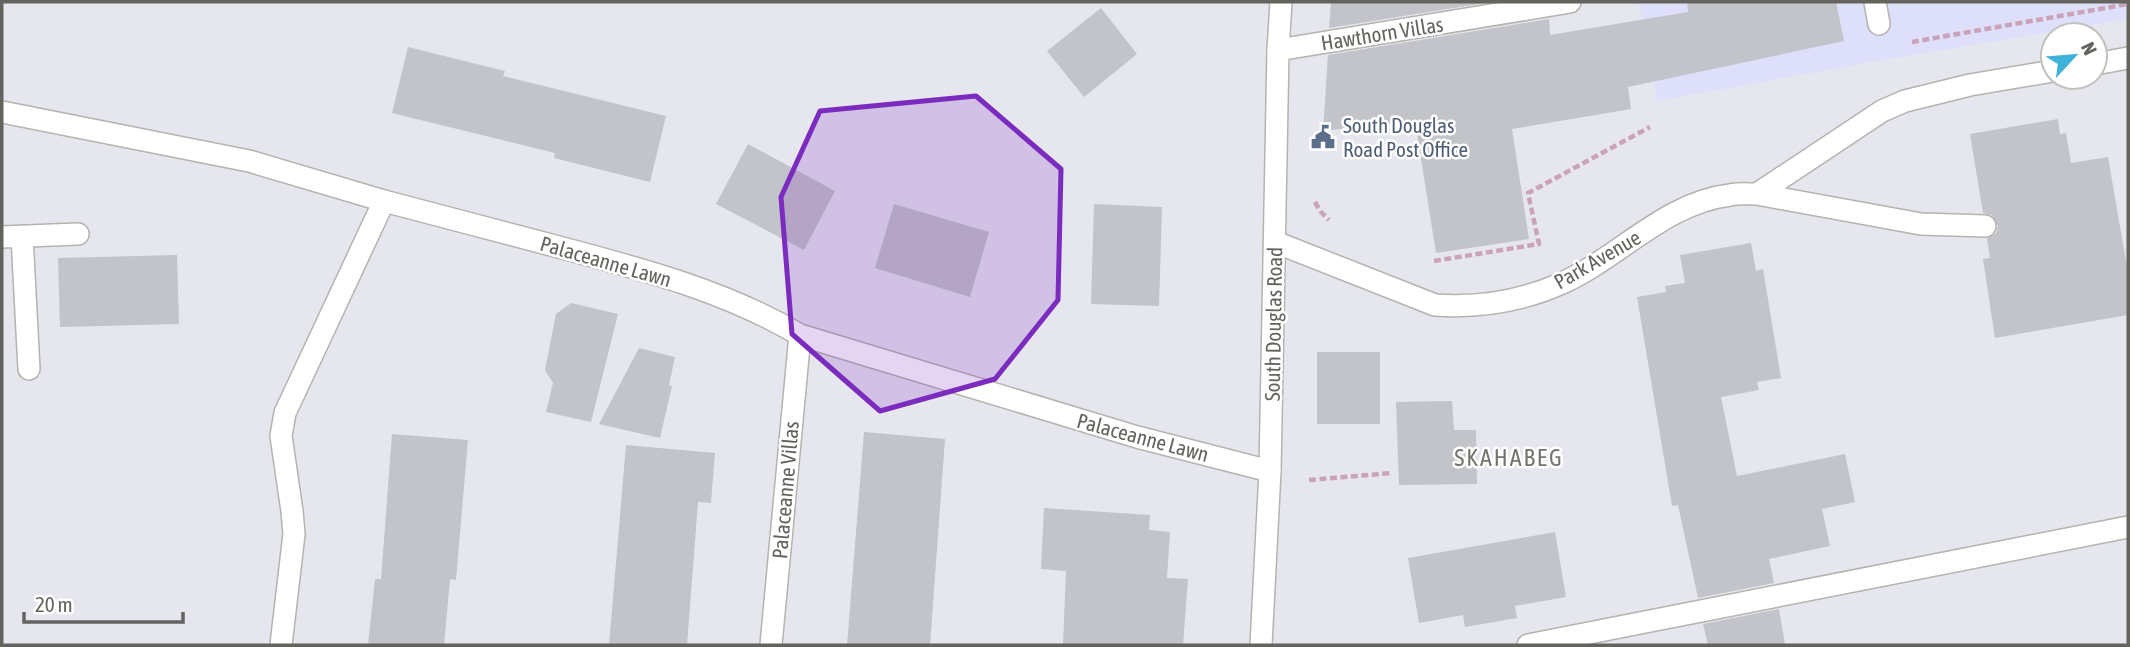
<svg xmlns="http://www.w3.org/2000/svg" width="2130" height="647" font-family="'Asap Condensed',sans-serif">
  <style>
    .commercial { fill: #dedffb }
    .building { fill: #c2c4ca }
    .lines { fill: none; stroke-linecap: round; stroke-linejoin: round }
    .service-casing { stroke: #b4b3ae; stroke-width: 24 }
    .minor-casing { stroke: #b4b3ae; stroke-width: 24 }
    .secondary-casing { stroke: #b4b4ae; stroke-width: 24 }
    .path { stroke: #cba3b9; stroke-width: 4.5; stroke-dasharray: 7 3.5; stroke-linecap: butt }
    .service { stroke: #fff; stroke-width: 21 }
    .minor { stroke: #fff; stroke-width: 21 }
    .secondary { stroke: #fff; stroke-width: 21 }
    .marked { fill: #7b2cbf; fill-opacity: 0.2; stroke: #7b2cbf; stroke-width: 5; stroke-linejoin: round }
    .labels { text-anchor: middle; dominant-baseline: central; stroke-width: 5; stroke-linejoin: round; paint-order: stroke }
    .street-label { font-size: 21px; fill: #64635d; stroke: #fff }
    .service-label { font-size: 21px; fill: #4e5e75; stroke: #fff; text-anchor: start }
    .quarter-label { font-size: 24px; letter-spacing: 2px; fill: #76746e; stroke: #fff }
  </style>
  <rect width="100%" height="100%" fill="#e6e6ee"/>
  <path class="commercial" d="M1639 2H2128V19L1872 62 1657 101Z"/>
  <path class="building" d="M1331 2H1491L1329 28Z
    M1687 2H1836L1844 41 1628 87 1631 109 1512 129 1529 239 1436 253 1415 121 1323 131 1328 55 1549 19 1550 35 1688 12Z
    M1101 8 1137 54 1084 97 1047 51Z
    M408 47 505 71 503 76 666 116 650 182 554 158 555 153 392 113Z
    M2058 119 2060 134 2066 133 2071 163 2108 157 2128 273V315L1995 338 1983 259 1990 258 1987 239 1996 233 1998 226 1992 215 1983 213 1970 134Z
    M748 144 835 191 804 250 716 204Z
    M894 204 989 232 970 297 875 268Z
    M1094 204 1162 207 1159 306 1091 304Z
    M1751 243 1756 271 1763 269 1781 378 1757 382 1759 390 1721 397 1737 476 1845 454 1855 502 1822 509 1830 546 1769 559 1774 583 1698 598 1678 505 1672 506 1637 297 1666 292 1665 286 1685 283 1680 255Z
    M177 255 179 324 60 327 58 258Z
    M571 303 618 314 591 422 546 412 553 383 545 370 556 314Z
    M639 348 675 357 669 385 672 386 660 438 599 424Z
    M1317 352H1380V424H1317Z
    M1452 401 1454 430H1476L1477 484 1399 485 1396 402Z
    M864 432 945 439 930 645H847Z
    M392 434 468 440 456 580 450 579 444 645H368L375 579H381Z
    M626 445 715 453 711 503 698 502 687 645H609Z
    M1044 508 1150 515 1149 530 1170 532 1167 578 1188 579 1183 645H1063L1066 571 1041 569Z
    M1555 532 1566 597 1515 606 1517 618 1465 627 1463 615 1419 623 1408 558Z
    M1779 609 1785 645H1708L1703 624Z"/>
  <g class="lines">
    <g class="service-casing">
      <path id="service" d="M1875 2 1879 24
        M2 112 249 161 384 201
        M22 236 29 369
        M2 237 78 234"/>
    </g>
    <g class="minor-casing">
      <path id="minor" d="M1278 50 1570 2
        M2095 64 2128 58
        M1757 194 1882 111 1905 101 1970 85 2053 71
        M1275 242 1435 305C1479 308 1519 302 1560 284 1619 258 1664 203 1730 195 1739 193 1748 194 1757 194L1921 224 1985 226
        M281 645 294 534 292 511 281 436 285 413 384 201C446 217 508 234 570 250 649 271 729 293 800 335L1137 437 1270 471
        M771 645 800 335
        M1528 645 2128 527"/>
    </g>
    <g class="secondary-casing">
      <path id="secondary" d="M1261 645 1270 471 1278 50 1281 2"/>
    </g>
    <path class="path" d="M1912 42 2128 4
      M1315 202 1321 212 1329 220
      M1434 261 1539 244 1528 193 1650 127
      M1309 480 1392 473"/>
    <use href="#service" class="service"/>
    <use href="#minor" class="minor"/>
    <use href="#secondary" class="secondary"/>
  </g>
  <path class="marked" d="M976 96 1061 169 1058 300 995 379 880 411 792 334 781 197 820 111Z"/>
  <defs>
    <g id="civic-bare" transform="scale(1.89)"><path d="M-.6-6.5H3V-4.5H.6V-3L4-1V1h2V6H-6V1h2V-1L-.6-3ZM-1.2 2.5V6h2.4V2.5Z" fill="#5c6f8a" stroke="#fff" stroke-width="2.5" paint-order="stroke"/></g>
  </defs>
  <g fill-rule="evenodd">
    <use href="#civic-bare" x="1323" y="137"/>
  </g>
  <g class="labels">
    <g class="street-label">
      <text transform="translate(1382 33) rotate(-9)">Hawthorn Villas</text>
      <text transform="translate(1597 259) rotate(-30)">Park Avenue</text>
      <text transform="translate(606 261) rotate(16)">Palaceanne Lawn</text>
      <text transform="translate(1273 324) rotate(-89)">South Douglas Road</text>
      <text transform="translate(1143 437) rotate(15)">Palaceanne Lawn</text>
      <text transform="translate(785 490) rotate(-85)">Palaceanne Villas</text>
    </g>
    <g class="service-label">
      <text x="1343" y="125">South Douglas<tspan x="1343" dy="24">Road Post Office</tspan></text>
    </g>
    <g class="quarter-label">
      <text x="1509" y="457">SKAHABEG</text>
    </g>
  </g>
  <rect width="2130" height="647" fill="none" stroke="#64635d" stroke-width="7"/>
  <g transform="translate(2074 56) rotate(64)"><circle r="33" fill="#ffffff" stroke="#c1c1be" stroke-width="2"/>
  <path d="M0-5L12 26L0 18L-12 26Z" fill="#40b2da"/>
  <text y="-10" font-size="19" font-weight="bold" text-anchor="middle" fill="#64635d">N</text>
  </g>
  <path d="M24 612v10h159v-10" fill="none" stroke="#64635d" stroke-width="3.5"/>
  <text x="35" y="612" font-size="21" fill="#64635d" stroke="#ffffff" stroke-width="5" paint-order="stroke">20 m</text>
</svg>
